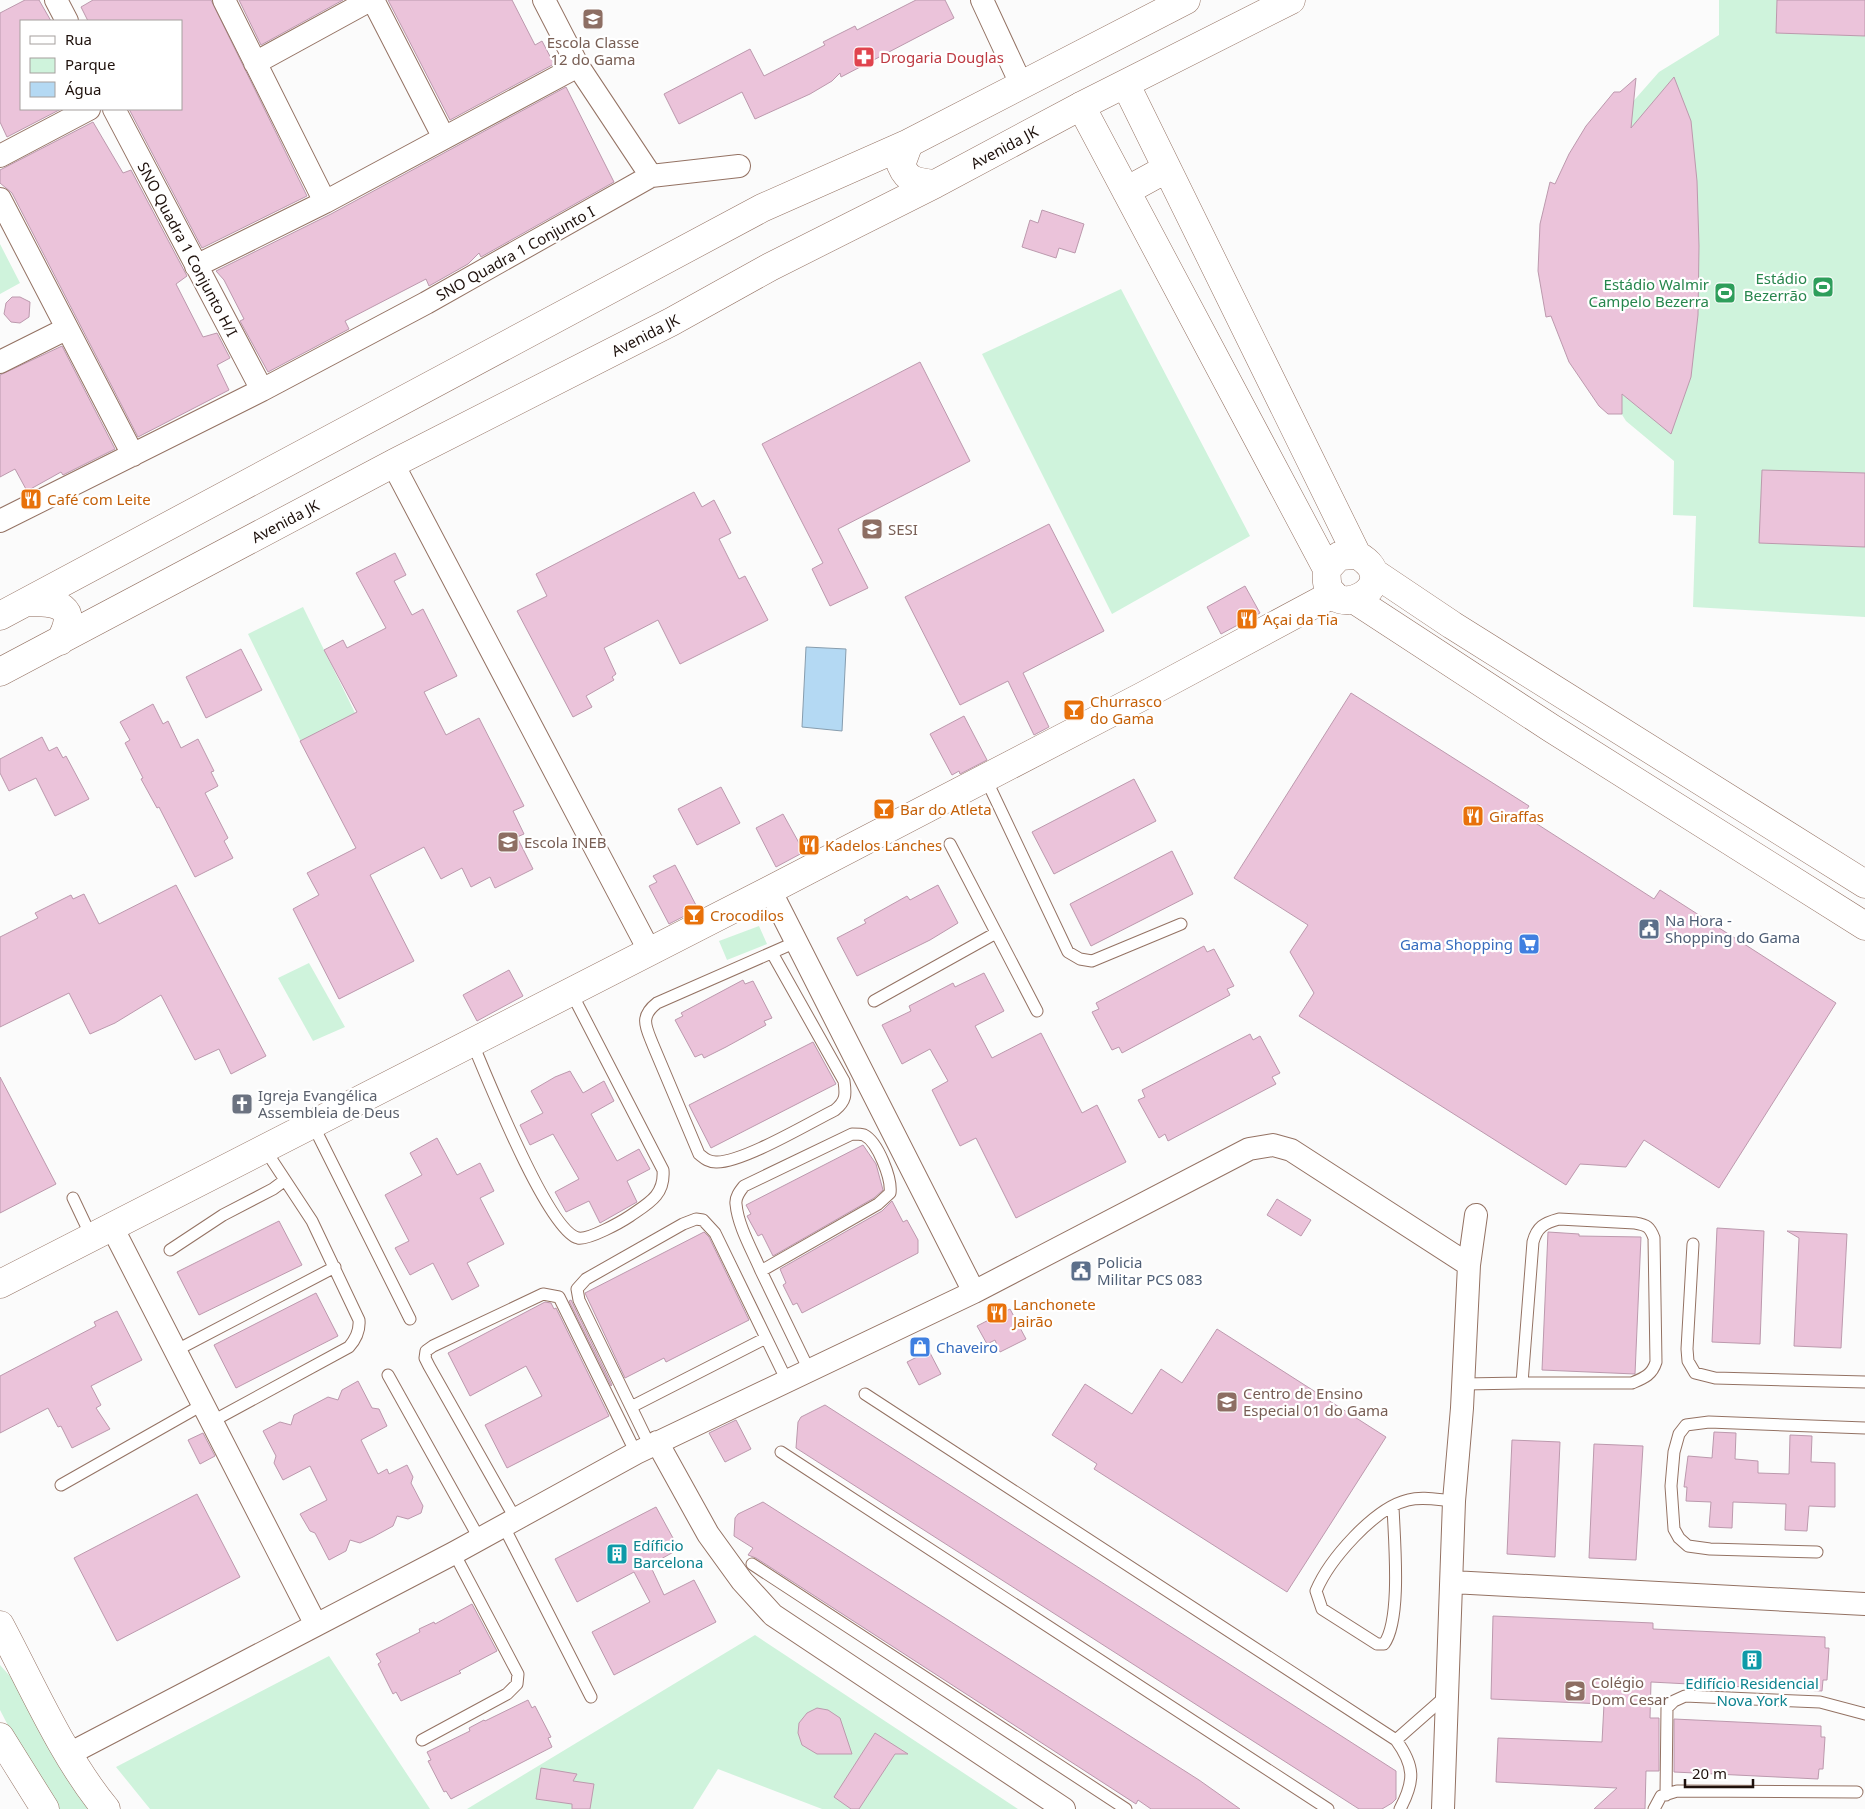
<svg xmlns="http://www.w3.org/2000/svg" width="1865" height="1809" font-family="'Noto Sans',sans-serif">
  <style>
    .green { fill: #cff3dc }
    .water { fill: #b4d9f3; stroke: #879dae }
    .building { fill: #ebc3da; stroke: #bc99ad }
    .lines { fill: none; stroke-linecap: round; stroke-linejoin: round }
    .service-casing { stroke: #947263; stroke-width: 13 }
    .minor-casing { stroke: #947263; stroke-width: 24 }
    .tertiary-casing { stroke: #947263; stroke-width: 29 }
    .secondary-casing { stroke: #947263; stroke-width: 29 }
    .service { stroke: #fff; stroke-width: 11 }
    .minor { stroke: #fff; stroke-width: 22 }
    .tertiary { stroke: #fff; stroke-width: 28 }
    .secondary { stroke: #fff; stroke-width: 28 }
    .labels { text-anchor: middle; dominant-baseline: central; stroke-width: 4.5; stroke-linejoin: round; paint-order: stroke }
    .education-label { font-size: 15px; fill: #785e54; stroke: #fff; text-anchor: start }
    .health-label { font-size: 15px; fill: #be3a42; stroke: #fff; text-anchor: start }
    .street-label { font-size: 15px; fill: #1e110c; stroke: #fff }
    .leisure-label { font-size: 15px; fill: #27864d; stroke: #fff; text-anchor: end }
    .food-label { font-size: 15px; fill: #c56008; stroke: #fff; text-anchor: start }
    .service-label { font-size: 15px; fill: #4e5e75; stroke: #fff; text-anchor: start }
    .shop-label { font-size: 15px; fill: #366cbe; stroke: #fff; text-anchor: end }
    .worship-label { font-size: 15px; fill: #5b616d; stroke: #fff; text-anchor: start }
    .culture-label { font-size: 15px; fill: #0d838f; stroke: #fff; text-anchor: start }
  </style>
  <rect width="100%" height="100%" fill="#fbfbfb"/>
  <path class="green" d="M1719 0H1865V617L1693 607 1696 516 1673 515 1674 461 1626 421 1599 378 1622 114 1659 72 1719 35Z
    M0 244 20 283 0 294Z
    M1121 289 1250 536 1112 614 982 354Z
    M303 607 356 715 301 742 248 634Z
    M759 926 767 944 727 960 719 941Z
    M309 963 345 1027 313 1041 278 978Z
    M755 1635 1018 1809H822L718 1769 693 1809H467Z
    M329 1656 430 1809H150L116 1767Z
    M0 1665 26 1694 95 1809H56L38 1783 0 1710Z"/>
  <path class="water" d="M806 647 846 649 842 731 802 727Z"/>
  <path class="building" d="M25 0H39L51 21H21V109H61L7 137 0 122V13Z
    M93 0H211L307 196 202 248 129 109H181V21H88L81 7Z
    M239 0H343L261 45Z
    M388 0H512L535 45 542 41 554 64 450 120Z
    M916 0H945L954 18 841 77 840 73 832 81 810 94 755 119 742 92 679 124 664 94 750 49 764 76 825 45 823 42 855 26 857 30Z
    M1777 0H1865V36L1776 33Z
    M1674 77 1691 121 1697 181 1699 246 1698 315 1691 377 1671 434 1622 394V414H1608L1599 406 1569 362 1551 316 1546 317 1538 271 1540 224 1550 182 1555 184 1569 154 1586 126 1614 92H1620L1636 78 1631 128Z
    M566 87 614 182 481 257 479 253 468 264 429 286 426 279 345 321 349 329 268 372 240 321 244 319 224 280 216 271 331 214Z
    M93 122 123 173 131 170 187 276 176 284 203 337 217 333 230 358 217 365 229 390 138 437 12 193 0 183V170Z
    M1042 210 1084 224 1075 253 1059 248 1056 258 1022 247 1030 220 1038 223Z
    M12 297H20L30 302 29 317 20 323 11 322 4 314 6 303Z
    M62 346 115 449 63 475 61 472 27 491 15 469 0 477V375Z
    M920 362 970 461 838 529 868 588 830 606 812 569 823 563 762 444Z
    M1762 470 1865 473V547L1759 543Z
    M694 492 702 507 714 500 731 533 719 539 739 579 745 576 768 620 680 664 658 620 604 648 616 674 612 677 614 680 586 696 592 707 573 717 517 611 547 596 536 574Z
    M1049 524 1104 631 1023 673 1049 727 1034 735 1008 681 960 705 905 597Z
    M395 553 406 575 394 581 412 615 423 609 457 676 424 692 446 735 479 718 524 806 513 811 524 834 517 837 533 869 495 888 490 877 471 887 462 868 441 879 424 847 370 875 414 961 339 999 293 909 319 895 307 873 356 848 300 741 357 712 324 650 343 640 347 648 386 628 356 573Z
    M1245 586 1260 613 1221 634 1207 607Z
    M241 649 262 690 206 718 186 677Z
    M1351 693 1529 806 1523 815 1654 899 1660 890 1836 1003 1719 1188 1644 1140 1626 1167 1580 1164 1566 1185 1299 1016 1314 993 1290 952 1308 925 1234 878Z
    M153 704 163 724 168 721 181 748 198 739 214 771 211 772 218 786 205 793 228 838 224 841 233 858 195 877 159 807 157 808 141 779 143 778 125 743 130 740 120 722Z
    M964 716 987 760 960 774 959 771 952 775 930 734Z
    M42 737 49 751 57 747 63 758 66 756 89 799 55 816 36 778 9 791 0 773V759Z
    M1134 779 1156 821 1054 874 1032 832Z
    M721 787 740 823 697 845 678 809Z
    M783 814 804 852 776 867 756 828Z
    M1172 851 1193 894 1091 946 1070 904Z
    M675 865 698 909 669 924 649 886 657 882 653 876Z
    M176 885 266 1056 231 1074 219 1049 195 1060 161 995 115 1023 90 1034 69 993 0 1027V937L38 918 35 913 71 895 73 899 84 894 99 924Z
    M938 885 958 923 930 940 857 976 837 938 866 923 864 920 907 896 910 900Z
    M1204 946 1207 952 1214 949 1227 973 1234 986 1227 989 1230 995 1122 1053 1119 1047 1112 1050 1092 1012 1099 1009 1096 1003Z
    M509 970 523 996 477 1021 463 995Z
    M984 973 1004 1011 975 1026 992 1058 1041 1033 1082 1113 1097 1105 1126 1162 1016 1218 976 1138 960 1146 932 1090 948 1081 930 1049 902 1064 882 1025 911 1011 909 1006 953 983 955 987Z
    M743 980 745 984 753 981 772 1018 764 1021 766 1025 726 1047 704 1058 702 1054 695 1057 675 1020 683 1016 681 1013Z
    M1250 1034 1253 1040 1260 1036 1280 1073 1272 1077 1276 1084 1168 1141 1165 1134 1159 1138 1138 1100 1145 1097 1142 1090Z
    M813 1042 836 1084 711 1148 689 1105Z
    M570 1071 583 1093 604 1081 614 1101 591 1114 617 1161 639 1149 650 1169 627 1181 637 1202 600 1223 589 1201 566 1212 555 1192 579 1179 553 1134 530 1145 520 1125 543 1113 531 1091 555 1077Z
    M0 1077 56 1184 0 1213Z
    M437 1138 457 1175 480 1163 494 1191 480 1198 504 1244 467 1263 479 1286 452 1300 433 1263 410 1275 395 1248 409 1241 385 1195 422 1175 410 1153Z
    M863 1145 876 1164 883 1190 874 1198 773 1256 762 1234 758 1236 747 1216 751 1214 746 1205Z
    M1277 1199 1311 1220 1301 1236 1267 1215Z
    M892 1201 903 1222 907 1220 918 1240V1253L802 1313 797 1303 793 1305 783 1285 786 1283 780 1269 882 1211Z
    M279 1221 302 1265 199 1315 177 1272Z
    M1717 1228 1764 1231 1760 1344 1712 1342Z
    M1787 1231 1847 1234 1841 1348 1794 1346 1799 1238Z
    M704 1232 709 1237 749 1320 666 1362 664 1358 625 1378 585 1293Z
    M1548 1232 1579 1234V1236L1641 1237 1635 1374 1542 1370Z
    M316 1293 338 1336 236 1388 214 1345Z
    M571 1300 612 1385 611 1386 569 1301Z
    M545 1302 551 1303 554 1309 556 1308 609 1416 507 1468 485 1425 542 1396 526 1366 470 1396 448 1353Z
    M1010 1309 1026 1339 1000 1352 995 1340 987 1344 977 1326Z
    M117 1311 142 1360 91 1386 101 1405 96 1408 110 1429 72 1448 61 1426 58 1427 48 1408 0 1433V1376L96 1326 94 1322Z
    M1217 1329 1386 1437 1287 1592 1094 1469 1097 1464 1052 1435 1085 1384 1132 1414 1161 1369 1182 1383Z
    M929 1351 941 1374 919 1385 907 1362Z
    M358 1381 372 1408 379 1409 387 1426 361 1440 378 1474 387 1469 389 1474 407 1465 413 1477 411 1483 423 1506 421 1513 408 1519 397 1516 393 1526 373 1537 360 1543 350 1540 346 1551 329 1560 315 1533 310 1531 300 1514 327 1500 310 1466 283 1480 274 1463 276 1456 263 1431 280 1422 291 1425 294 1415 328 1397 338 1400 342 1390Z
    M825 1405 1396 1771V1799L1392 1803 1382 1809H1359L796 1448 798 1422 801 1417Z
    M736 1420 751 1449 725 1462 709 1433Z
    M1714 1432 1736 1433 1735 1459 1758 1461V1473L1789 1474 1790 1435 1812 1436 1811 1462 1835 1463V1507L1809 1506 1807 1531 1785 1530 1786 1504 1733 1502 1732 1528 1709 1527 1711 1502 1686 1501 1687 1487H1684L1688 1456 1712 1458Z
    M203 1433 215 1456 200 1464 188 1440Z
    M1512 1440 1560 1442 1555 1557 1507 1554Z
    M1594 1444 1643 1446 1636 1560 1589 1558Z
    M197 1494 240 1577 117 1641 74 1558Z
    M763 1502 1199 1780 1240 1809H1151L1138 1800 1136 1804 756 1558 748 1555 753 1548 734 1536 735 1518 738 1514Z
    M656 1507 679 1549 650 1565 664 1595 694 1580 716 1622 614 1675 592 1632 650 1602 634 1572 577 1602 555 1559Z
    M472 1604 497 1651 459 1671 461 1673 401 1701 396 1692 393 1694 378 1664 381 1662 376 1654 420 1632 419 1629 434 1622 435 1624Z
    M1493 1616 1653 1623V1629L1825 1637V1648H1829L1827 1680H1823L1822 1691 1651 1682 1650 1718H1659V1771H1646L1645 1809H1594L1617 1788 1496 1782 1498 1738 1602 1742 1604 1704 1491 1699Z
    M528 1700 532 1708 535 1706 551 1737 548 1738 552 1747 451 1799 446 1791 444 1792 428 1761 431 1760 427 1752 470 1731 469 1728 484 1720 485 1721Z
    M817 1708 828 1710 840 1718 852 1754H817L802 1745 798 1733 799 1723 807 1713Z
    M1674 1719 1821 1726V1737H1825L1823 1769H1819L1818 1779 1674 1772Z
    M875 1733 908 1754H895L859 1809H851L834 1797Z
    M541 1768 577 1774 573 1781 594 1784 590 1809H572V1804L536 1799Z"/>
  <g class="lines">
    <g class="service-casing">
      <path id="service" d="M985 777 1068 952 1080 959 1092 961 1181 924
        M950 844 1037 1011
        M772 953 844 1081C846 1095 846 1101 835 1110 809 1123 742 1163 716 1162 708 1162 704 1158 699 1154L653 1045C646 1027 639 1017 657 1003L796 942
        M874 1001 996 933
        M472 1042C486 1075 548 1231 578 1238 589 1240 621 1222 630 1216 649 1203 665 1195 663 1170L571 992
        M312 1123 410 1319
        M852 1134C856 1134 861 1134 864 1135 878 1142 892 1179 890 1193L878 1204 761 1271C752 1250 738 1226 736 1204 735 1197 740 1191 744 1186Z
        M73 1198 91 1236
        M1559 1219 1635 1223C1647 1225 1650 1227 1654 1238L1656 1362C1652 1375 1644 1378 1632 1383H1522L1533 1242C1537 1227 1544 1223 1559 1219Z
        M1693 1244 1687 1349 1688 1361 1695 1373 1715 1378 1865 1382
        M170 1250 223 1215 273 1189 285 1180
        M761 1271 809 1370
        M175 1351 335 1267
        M388 1375 479 1538
        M1464 1384 1522 1383
        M865 1394 1396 1740C1415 1766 1415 1781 1400 1809
        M631 1407 766 1338
        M211 1422 349 1347C356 1339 360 1331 359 1320L312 1221 264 1148
        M650 1446 579 1300 577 1289 586 1279 683 1224 696 1219 703 1220 715 1233 787 1381
        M781 1452 1328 1809
        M61 1485 202 1405
        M1393 1506C1394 1538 1402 1619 1384 1644H1377L1322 1609 1316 1591C1329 1560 1374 1508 1408 1500 1423 1496 1439 1500 1454 1501
        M515 1518 429 1366 425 1358 426 1351 433 1346 543 1294 559 1297 636 1453
        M503 1525 591 1697
        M1817 1552 1710 1549 1688 1546 1679 1538 1674 1529 1671 1486 1674 1452 1679 1434 1686 1425 1709 1422 1865 1428
        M752 1564 1126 1809
        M422 1740 507 1694 517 1684 518 1674 454 1553
        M1396 1740 1446 1696
        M1666 1795 1667 1708 1674 1701 1685 1696 1820 1702 1865 1714
        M1654 1809 1661 1796 1677 1791 1857 1792"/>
    </g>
    <g class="minor-casing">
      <path id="minor" d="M56 0 67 21
        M224 0 325 202
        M373 0 444 138
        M544 0 578 66 651 176
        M982 0 1021 84
        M255 63 370 0
        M114 109 262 390
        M0 156 89 109
        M0 199 133 455
        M196 266 325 202 578 66
        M0 362 66 329
        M393 464 650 952
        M0 521 262 390 426 303 651 176 739 166
        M770 890 974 1292
        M111 1225 316 1625
        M1469 1265 1476 1215
        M657 1442 708 1534 742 1581 773 1615 1064 1809
        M1452 1582 1865 1604
        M69 1754 454 1553 636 1453 974 1292 1249 1149 1273 1145 1291 1150 1469 1265 1462 1408 1454 1501 1443 1809"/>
    </g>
    <g class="tertiary-casing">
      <path id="tertiary" d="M1126 85 1357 555C1411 585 1320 632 1327 569L1339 556 1357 555
        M1081 106 1327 569
        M1126 191 1166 169
        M1373 572 1452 625 1865 884
        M1355 600 1551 728 1865 926
        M0 1284 770 890 1143 696 1333 594"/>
    </g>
    <g class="secondary-casing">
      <path id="secondary" d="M909 143 901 165C908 182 918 182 935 184
        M28 602C58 602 80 606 60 641
        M0 616 762 208 909 143 1186 0
        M0 672 396 462 671 322 770 267 935 184 1081 106 1291 0
        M0 1625C32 1685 63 1757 106 1809
        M0 1737 45 1809"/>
    </g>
    <use href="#service" class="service"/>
    <use href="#minor" class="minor"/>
    <use href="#tertiary" class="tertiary"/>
    <use href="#secondary" class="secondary"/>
  </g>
  <defs>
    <g id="school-square" transform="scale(1.125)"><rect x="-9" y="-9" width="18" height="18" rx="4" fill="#8d6e63" stroke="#fff"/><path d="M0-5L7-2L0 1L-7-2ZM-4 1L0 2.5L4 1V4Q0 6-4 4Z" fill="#fff"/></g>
    <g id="pharmacy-square" transform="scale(1.125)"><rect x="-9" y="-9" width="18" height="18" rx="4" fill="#e0444e" stroke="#fff"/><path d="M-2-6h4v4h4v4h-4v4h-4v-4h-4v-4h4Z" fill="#fff"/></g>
    <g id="stadium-square" transform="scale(1.125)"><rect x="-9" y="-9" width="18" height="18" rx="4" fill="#2e9e5b" stroke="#fff"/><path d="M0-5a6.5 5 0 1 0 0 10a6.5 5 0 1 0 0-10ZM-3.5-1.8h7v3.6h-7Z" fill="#fff"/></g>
    <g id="restaurant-square" transform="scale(1.125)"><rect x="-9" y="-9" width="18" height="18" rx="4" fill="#e8710a" stroke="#fff"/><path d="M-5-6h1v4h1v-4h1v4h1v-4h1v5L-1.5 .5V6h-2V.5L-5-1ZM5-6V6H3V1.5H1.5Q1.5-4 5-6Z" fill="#fff"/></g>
    <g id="university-square" transform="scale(1.125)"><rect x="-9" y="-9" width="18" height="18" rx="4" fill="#8d6e63" stroke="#fff"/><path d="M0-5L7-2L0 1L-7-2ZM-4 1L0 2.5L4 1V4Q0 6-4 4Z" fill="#fff"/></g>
    <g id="bar-square" transform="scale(1.125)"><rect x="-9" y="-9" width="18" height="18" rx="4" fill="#e8710a" stroke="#fff"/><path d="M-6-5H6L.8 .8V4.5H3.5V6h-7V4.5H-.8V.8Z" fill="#fff"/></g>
    <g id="civic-square" transform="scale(1.125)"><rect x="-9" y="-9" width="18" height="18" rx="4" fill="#5c6f8a" stroke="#fff"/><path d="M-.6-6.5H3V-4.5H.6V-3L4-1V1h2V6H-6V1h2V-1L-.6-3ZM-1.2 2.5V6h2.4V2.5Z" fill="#fff"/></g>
    <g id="supermarket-square" transform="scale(1.125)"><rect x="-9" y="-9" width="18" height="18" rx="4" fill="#3f7fe0" stroke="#fff"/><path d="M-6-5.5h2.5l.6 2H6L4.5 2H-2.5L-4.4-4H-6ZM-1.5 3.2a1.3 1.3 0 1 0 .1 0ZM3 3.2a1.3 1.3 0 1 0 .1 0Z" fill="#fff"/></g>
    <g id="church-square" transform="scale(1.125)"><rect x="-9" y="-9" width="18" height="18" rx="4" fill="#6b7280" stroke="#fff"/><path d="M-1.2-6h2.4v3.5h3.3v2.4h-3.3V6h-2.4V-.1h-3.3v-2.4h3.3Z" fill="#fff"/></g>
    <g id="shop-square" transform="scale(1.125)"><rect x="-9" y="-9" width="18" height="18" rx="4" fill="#3f7fe0" stroke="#fff"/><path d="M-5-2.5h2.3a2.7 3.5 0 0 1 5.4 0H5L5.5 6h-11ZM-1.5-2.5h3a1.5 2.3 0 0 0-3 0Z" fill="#fff"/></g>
    <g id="building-square" transform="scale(1.125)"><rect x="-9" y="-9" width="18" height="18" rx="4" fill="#0f9aa8" stroke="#fff"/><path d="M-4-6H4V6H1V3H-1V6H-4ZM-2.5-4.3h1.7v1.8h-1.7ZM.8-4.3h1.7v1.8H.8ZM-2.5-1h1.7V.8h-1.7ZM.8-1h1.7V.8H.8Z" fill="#fff"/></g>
  </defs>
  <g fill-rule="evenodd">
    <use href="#school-square" x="593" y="19"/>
    <use href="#pharmacy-square" x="864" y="57"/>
    <use href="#stadium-square" x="1823" y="287"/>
    <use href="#stadium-square" x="1725" y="293"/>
    <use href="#restaurant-square" x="31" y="499"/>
    <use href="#university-square" x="872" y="529"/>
    <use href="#restaurant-square" x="1247" y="619"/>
    <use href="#bar-square" x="1074" y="710"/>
    <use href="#bar-square" x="884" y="809"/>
    <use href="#restaurant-square" x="1473" y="816"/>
    <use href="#school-square" x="508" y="842"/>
    <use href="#restaurant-square" x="809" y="845"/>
    <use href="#bar-square" x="694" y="915"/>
    <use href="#civic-square" x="1649" y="929"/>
    <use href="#supermarket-square" x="1529" y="944"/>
    <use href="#church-square" x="242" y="1104"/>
    <use href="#civic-square" x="1081" y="1271"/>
    <use href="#restaurant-square" x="997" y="1313"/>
    <use href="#shop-square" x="920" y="1347"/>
    <use href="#school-square" x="1227" y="1402"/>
    <use href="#building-square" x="617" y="1554"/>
    <use href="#building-square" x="1752" y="1660"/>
    <use href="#university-square" x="1575" y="1691"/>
  </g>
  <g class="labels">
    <g class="education-label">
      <text x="593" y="42" text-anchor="middle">Escola Classe<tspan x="593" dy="17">12 do Gama</tspan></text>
      <text x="888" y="529">SESI</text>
      <text x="524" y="842">Escola INEB</text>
      <text x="1243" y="1393">Centro de Ensino<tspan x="1243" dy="17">Especial 01 do Gama</tspan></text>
      <text x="1591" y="1682">Colégio<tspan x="1591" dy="17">Dom Cesar</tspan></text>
    </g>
    <g class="health-label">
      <text x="880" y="57">Drogaria Douglas</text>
    </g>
    <g class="street-label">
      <text transform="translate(1004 147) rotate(-28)">Avenida JK</text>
      <text transform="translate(188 249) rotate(62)">SNO Quadra 1 Conjunto H/I</text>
      <text transform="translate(515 253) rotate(-29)">SNO Quadra 1 Conjunto I</text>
      <text transform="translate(645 335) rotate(-27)">Avenida JK</text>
      <text transform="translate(285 521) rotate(-28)">Avenida JK</text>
    </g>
    <g class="leisure-label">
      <text x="1807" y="278">Estádio<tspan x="1807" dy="17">Bezerrão</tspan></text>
      <text x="1709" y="284">Estádio Walmir<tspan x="1709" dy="17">Campelo Bezerra</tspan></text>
    </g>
    <g class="food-label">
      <text x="47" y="499">Café com Leite</text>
      <text x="1263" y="619">Açai da Tia</text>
      <text x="1090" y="701">Churrasco<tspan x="1090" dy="17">do Gama</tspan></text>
      <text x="900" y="809">Bar do Atleta</text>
      <text x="1489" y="816">Giraffas</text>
      <text x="825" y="845">Kadelos Lanches</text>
      <text x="710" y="915">Crocodilos</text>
      <text x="1013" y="1304">Lanchonete<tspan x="1013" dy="17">Jairão</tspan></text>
    </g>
    <g class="service-label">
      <text x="1665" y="920">Na Hora -<tspan x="1665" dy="17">Shopping do Gama</tspan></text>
      <text x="1097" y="1262">Policia<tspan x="1097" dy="17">Militar PCS 083</tspan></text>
    </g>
    <g class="shop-label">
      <text x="1513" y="944">Gama Shopping</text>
      <text x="936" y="1347" text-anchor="start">Chaveiro</text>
    </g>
    <g class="worship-label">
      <text x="258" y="1095">Igreja Evangélica<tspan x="258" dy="17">Assembleia de Deus</tspan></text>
    </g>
    <g class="culture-label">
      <text x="633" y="1545">Edíficio<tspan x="633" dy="17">Barcelona</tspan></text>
      <text x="1752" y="1683" text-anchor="middle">Edifício Residencial<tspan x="1752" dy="17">Nova York</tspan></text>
    </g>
  </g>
  <rect x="20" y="20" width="162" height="90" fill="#ffffff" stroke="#a5a09e"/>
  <rect x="30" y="36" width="25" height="8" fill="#ffffff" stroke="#a5a09e"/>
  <text x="65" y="45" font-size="15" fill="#1e110c">Rua</text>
  <rect x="30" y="58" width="25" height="15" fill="#cff3dc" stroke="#a5a09e"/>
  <text x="65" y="70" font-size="15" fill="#1e110c">Parque</text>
  <rect x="30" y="82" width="25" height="15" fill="#b4d9f3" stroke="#a5a09e"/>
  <text x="65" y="95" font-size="15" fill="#1e110c">Água</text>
  <path d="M1685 1779v8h68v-8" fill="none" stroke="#1e110c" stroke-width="2.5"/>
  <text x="1692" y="1779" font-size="15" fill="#1e110c" stroke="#ffffff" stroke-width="4" paint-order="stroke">20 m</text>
</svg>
